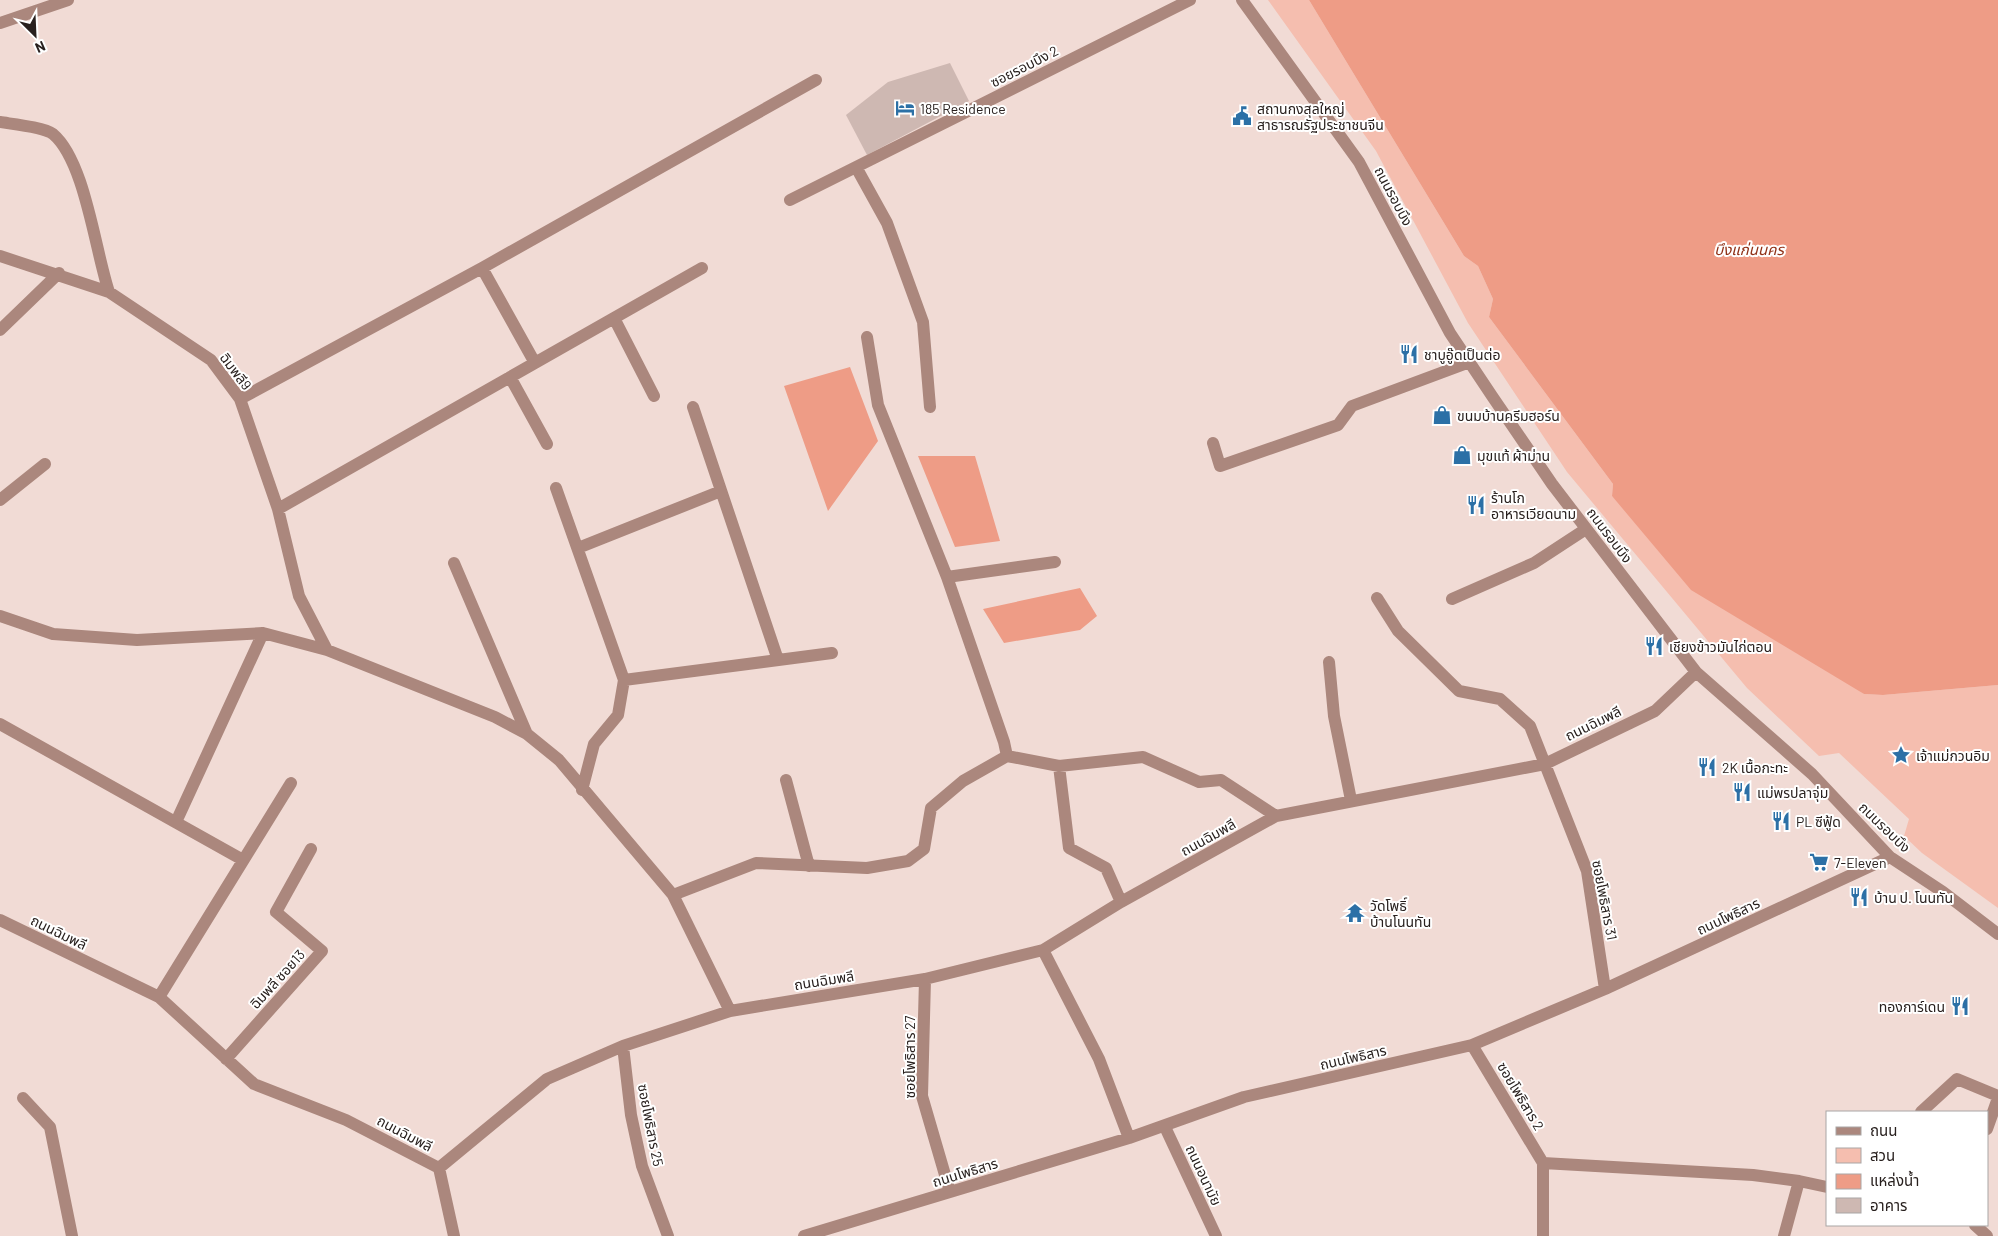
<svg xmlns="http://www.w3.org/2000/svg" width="1998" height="1236" font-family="Barlow,'Noto Sans Thai',sans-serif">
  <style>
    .green { fill: #f5beaf }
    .water { fill: #ee9c86 }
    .building { fill: #ceb8b2 }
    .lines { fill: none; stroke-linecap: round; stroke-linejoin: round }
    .minor { stroke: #ab877d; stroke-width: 12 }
    .labels { text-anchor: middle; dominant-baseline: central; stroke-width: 4; stroke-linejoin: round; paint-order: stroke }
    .street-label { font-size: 14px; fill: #28201e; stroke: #fff }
    .poi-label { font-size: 14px; fill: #28201e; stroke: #fff; text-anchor: start }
    .water-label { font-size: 15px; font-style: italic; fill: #903117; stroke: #fff }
  </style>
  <rect width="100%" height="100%" fill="#f1dbd5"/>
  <path class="green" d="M1268 0H1309L1464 256 1478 266 1493 299 1489 317 1613 484 1612 496 1864 694 1883 695 1998 685V908L1922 853 1904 836 1909 819 1839 753 1819 756 1747 688 1567 472 1468 323 1376 151Z"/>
  <path class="water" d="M1309 0H1998V685L1883 695 1864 694 1691 590 1612 496 1613 484 1489 317 1493 299 1478 266 1464 256Z
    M850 367 878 441 828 511 784 386Z
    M918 456H975L1000 541 955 547Z
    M1080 588 1097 616 1080 630 1004 643 983 609Z"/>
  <path class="building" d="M950 63 969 101 867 155 846 115 888 82Z"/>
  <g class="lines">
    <path class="minor" d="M1242 0 1359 162 1450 333 1492 396 1552 484 1696 672 1812 774 1890 857 1943 892 1998 934
      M0 23 68 0
      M0 122C12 124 44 127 53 134 85 161 95 250 109 292
      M856 167 887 223 923 322 930 407
      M790 200 1190 0
      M0 256 109 292 211 360 240 399 278 509 299 596 327 650
      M482 268 535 363
      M614 318 654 396
      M0 330 59 273
      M867 337 878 405 947 577 1004 742 1007 756
      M510 377 547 444
      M240 399 482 268 816 80
      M693 407 778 660
      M1213 443 1220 466 1338 425 1352 406 1470 362
      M556 488 624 680 618 715 594 744 582 790
      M0 500 45 464
      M278 509 702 268
      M578 548 721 491
      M454 563 527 734
      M947 577 1055 562
      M1377 598 1398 631 1459 691 1500 699 1530 726 1587 871 1605 989
      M1452 599 1534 563 1586 529
      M0 616 53 634 137 640 263 633 327 650 495 717 527 734 559 760 673 895 730 1011
      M1329 662 1334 716 1351 800
      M624 680 832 653
      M0 724 243 860
      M1059 766 1069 848 1106 868 1121 902
      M786 780 809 866
      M176 822 263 633
      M673 895 756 863 867 868 908 861 924 849 931 808 963 781 1007 756 1059 766 1143 757 1199 782 1221 780 1276 816
      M0 920 159 997 254 1084 346 1120 439 1168 547 1079 623 1046 730 1011 925 979 1043 950 1121 902 1276 816 1545 764 1655 711 1696 672
      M1043 950 1099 1059 1129 1138
      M925 979 922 1096 950 1192
      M159 997 291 783
      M1472 1045 1543 1163
      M623 1046 631 1115 642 1166 668 1236
      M226 1059 322 951 276 912 311 849
      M23 1098 50 1127 72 1236
      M1921 1112 1957 1079 1998 1096
      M1165 1127 1216 1236
      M1987 1129 1998 1098
      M1543 1163 1753 1175 1799 1181 1784 1236
      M439 1168 454 1236
      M1799 1181 1827 1187
      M1975 1225 1987 1236
      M804 1236 1129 1138 1244 1097 1472 1045 1605 989 1890 857
      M1543 1236V1163"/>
  </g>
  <defs>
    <g id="hotel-bare" transform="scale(1.5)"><path d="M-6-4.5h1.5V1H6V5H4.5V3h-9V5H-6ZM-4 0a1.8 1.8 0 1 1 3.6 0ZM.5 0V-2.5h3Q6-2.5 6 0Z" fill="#2c70a6" stroke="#fff" stroke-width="2.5" paint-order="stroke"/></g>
    <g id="civic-bare" transform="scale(1.5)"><path d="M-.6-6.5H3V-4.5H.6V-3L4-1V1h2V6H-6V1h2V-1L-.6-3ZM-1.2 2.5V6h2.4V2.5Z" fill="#2c70a6" stroke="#fff" stroke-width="2.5" paint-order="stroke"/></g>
    <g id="restaurant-bare" transform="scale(1.5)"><path d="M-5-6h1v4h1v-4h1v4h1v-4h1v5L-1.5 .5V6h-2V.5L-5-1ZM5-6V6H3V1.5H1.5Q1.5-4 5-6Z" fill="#2c70a6" stroke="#fff" stroke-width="2.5" paint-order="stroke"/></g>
    <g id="shop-bare" transform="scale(1.5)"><path d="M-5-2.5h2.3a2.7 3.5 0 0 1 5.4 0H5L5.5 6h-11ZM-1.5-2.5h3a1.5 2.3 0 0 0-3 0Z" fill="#2c70a6" stroke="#fff" stroke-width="2.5" paint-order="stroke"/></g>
    <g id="sight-bare" transform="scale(1.5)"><path d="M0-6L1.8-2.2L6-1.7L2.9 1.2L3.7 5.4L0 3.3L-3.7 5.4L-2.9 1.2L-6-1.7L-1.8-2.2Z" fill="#2c70a6" stroke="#fff" stroke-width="2.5" paint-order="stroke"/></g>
    <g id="supermarket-bare" transform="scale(1.5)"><path d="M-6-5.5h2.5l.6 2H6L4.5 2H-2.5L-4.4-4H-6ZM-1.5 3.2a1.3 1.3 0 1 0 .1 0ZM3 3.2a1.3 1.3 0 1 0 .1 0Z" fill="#2c70a6" stroke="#fff" stroke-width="2.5" paint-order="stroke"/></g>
    <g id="temple-bare" transform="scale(1.5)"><path d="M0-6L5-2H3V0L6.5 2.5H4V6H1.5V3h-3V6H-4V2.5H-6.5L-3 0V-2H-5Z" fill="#2c70a6" stroke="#fff" stroke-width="2.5" paint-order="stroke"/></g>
  </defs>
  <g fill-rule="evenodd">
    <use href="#hotel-bare" x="905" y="108"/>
    <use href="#civic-bare" x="1242" y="116"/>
    <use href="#restaurant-bare" x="1409" y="354"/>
    <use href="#shop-bare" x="1442" y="415"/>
    <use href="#shop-bare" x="1462" y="455"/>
    <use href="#restaurant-bare" x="1476" y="505"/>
    <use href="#restaurant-bare" x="1654" y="646"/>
    <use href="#sight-bare" x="1901" y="755"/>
    <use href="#restaurant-bare" x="1707" y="767"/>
    <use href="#restaurant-bare" x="1742" y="792"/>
    <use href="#restaurant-bare" x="1781" y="821"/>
    <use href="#supermarket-bare" x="1819" y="862"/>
    <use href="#restaurant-bare" x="1859" y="897"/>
    <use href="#temple-bare" x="1355" y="913"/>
    <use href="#restaurant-bare" x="1960" y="1006"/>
  </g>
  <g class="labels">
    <g class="street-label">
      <text transform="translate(1024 66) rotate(-27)">ซอยรอบบึง 2</text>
      <text transform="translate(1394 196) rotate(62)">ถนนรอบบึง</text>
      <text transform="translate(236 371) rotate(53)">ฉิมพลี9</text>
      <text transform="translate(1610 535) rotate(53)">ถนนรอบบึง</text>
      <text transform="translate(1593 723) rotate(-26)">ถนนฉิมพลี</text>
      <text transform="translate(1885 827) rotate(44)">ถนนรอบบึง</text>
      <text transform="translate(1208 837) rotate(-29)">ถนนฉิมพลี</text>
      <text transform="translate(1605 900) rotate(79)">ซอยโพธิสาร 31</text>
      <text transform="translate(1728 916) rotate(-25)">ถนนโพธิสาร</text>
      <text transform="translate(59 932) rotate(26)">ถนนฉิมพลี</text>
      <text transform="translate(277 979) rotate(-48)">ฉิมพลี ซอย13</text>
      <text transform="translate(824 980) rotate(-9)">ถนนฉิมพลี</text>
      <text transform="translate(909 1057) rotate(-90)">ซอยโพธิสาร 27</text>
      <text transform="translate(1353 1057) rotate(-13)">ถนนโพธิสาร</text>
      <text transform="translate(1521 1096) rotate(59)">ซอยโพธิสาร 2</text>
      <text transform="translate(651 1125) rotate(79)">ซอยโพธิสาร 25</text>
      <text transform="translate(405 1133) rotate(28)">ถนนฉิมพลี</text>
      <text transform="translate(965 1172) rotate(-17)">ถนนโพธิสาร</text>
      <text transform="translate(1204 1175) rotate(65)">ถนนอนามัย</text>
    </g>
    <g class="poi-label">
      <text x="920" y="108">185 Residence</text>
      <text x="1257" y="108">สถานกงสุลใหญ่<tspan x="1257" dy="16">สาธารณรัฐประชาชนจีน</tspan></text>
      <text x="1424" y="354">ชาบูอู๊ดเป็นต่อ</text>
      <text x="1457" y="415">ขนมบ้านครีมฮอร์น</text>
      <text x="1477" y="455">มุขแท้ ผ้าม่าน</text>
      <text x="1491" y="497">ร้านโก<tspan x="1491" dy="16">อาหารเวียดนาม</tspan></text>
      <text x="1669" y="646">เชียงข้าวมันไก่ตอน</text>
      <text x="1916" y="755">เจ้าแม่กวนอิม</text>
      <text x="1722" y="767">2K เนื้อกะทะ</text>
      <text x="1757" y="792">แม่พรปลาจุ่ม</text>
      <text x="1796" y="821">PL ซีฟู้ด</text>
      <text x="1834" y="862">7-Eleven</text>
      <text x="1874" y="897">บ้าน ป. โนนทัน</text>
      <text x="1370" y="905">วัดโพธิ์<tspan x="1370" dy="16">บ้านโนนทัน</tspan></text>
      <text x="1945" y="1006" text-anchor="end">ทองการ์เดน</text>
    </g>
    <g class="water-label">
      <text x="1749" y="249">บึงแก่นนคร</text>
    </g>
  </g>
  <rect x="1826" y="1111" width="162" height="115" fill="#ffffff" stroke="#a9a6a5"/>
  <rect x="1836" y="1127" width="25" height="8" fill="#ab877d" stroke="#a9a6a5"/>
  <text x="1870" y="1136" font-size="15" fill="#28201e">ถนน</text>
  <rect x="1836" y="1148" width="25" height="15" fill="#f5beaf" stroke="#a9a6a5"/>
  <text x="1870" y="1161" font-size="15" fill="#28201e">สวน</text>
  <rect x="1836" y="1174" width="25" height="15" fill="#ee9c86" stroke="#a9a6a5"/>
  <text x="1870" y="1186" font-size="15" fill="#28201e">แหล่งน้ำ</text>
  <rect x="1836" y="1198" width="25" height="15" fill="#ceb8b2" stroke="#a9a6a5"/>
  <text x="1870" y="1211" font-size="15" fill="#28201e">อาคาร</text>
  <g transform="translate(35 35) rotate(156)" stroke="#ffffff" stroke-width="4" paint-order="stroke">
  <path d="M0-4L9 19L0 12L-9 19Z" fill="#28201e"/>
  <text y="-8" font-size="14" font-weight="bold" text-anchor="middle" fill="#28201e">N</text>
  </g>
</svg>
